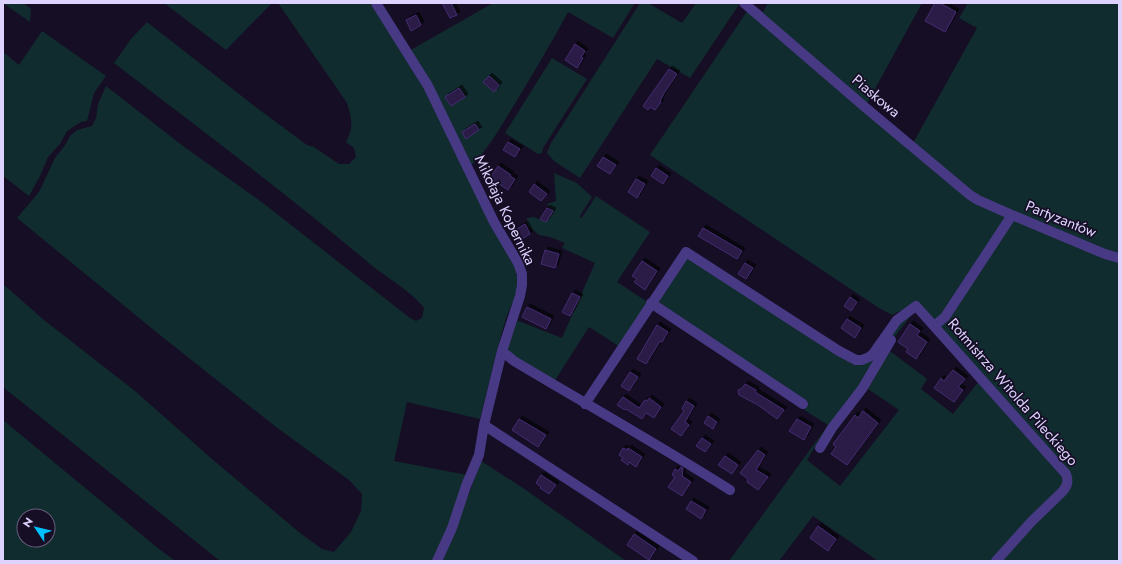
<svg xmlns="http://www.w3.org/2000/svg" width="1122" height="564" font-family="Jost,sans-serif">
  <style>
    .green { fill: #112c2f; fill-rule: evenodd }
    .building { fill: #291a46; stroke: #442c72; filter: url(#shadow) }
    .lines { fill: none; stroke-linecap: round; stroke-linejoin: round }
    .minor { stroke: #473984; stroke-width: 10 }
    .labels { text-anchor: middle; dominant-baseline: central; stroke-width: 3.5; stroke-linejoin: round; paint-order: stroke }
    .street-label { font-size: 15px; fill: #ded2ff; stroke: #150e25 }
  </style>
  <defs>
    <filter id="shadow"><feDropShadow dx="3" dy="-3" stdDeviation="0" flood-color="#0009"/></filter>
  </defs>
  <rect width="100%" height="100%" fill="#150e25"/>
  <path class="green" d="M3 3H23L31 9 30 22Z
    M164 3H272L226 50Z
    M278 3H370L393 37 425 91 515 268 518 280 515 297 506 318 500 339 480 419 407 402 394 461 467 475 448 527 432 561H220L3 387V284L44 320 135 391 212 459 300 533 322 549 334 552 351 532 361 511 362 494 349 480 276 427 160 335 17 218 39 192 55 158 65 145 70 136 77 130 92 126 96 118 98 104 106 86 183 146 263 203 410 318 416 321 422 318 424 308C409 289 388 279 370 264 287 194 200 129 114 63L131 39 147 22 257 108 307 145 314 147 339 164H349L356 157 354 148 346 142C354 126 352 120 347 103Z
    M493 3H635L613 38 568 12C552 42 534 72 516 102 501 125 490 149 469 167L409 51Z
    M640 3H648L682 23 696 3H740L690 78 657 59 580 178 554 161 547 153 551 143Z
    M768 3H922L864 109 913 143 977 28 959 18 968 3H1119V561H878L813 516 779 561H729L828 425 804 410 809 402 656 304 687 256 853 363 871 361 896 325 916 309 886 348 927 379 921 389 953 414 982 377 915 304 892 315 879 308 650 155 752 4 763 12ZM862 385 899 410 840 486 807 460 820 438Z
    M42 31 106 76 94 93 87 121 81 122 67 131 60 144 48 157 40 176 29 196 3 176V52L19 65Z
    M552 58 587 79 543 148 542 153 538 154 505 133Z
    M554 173 577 183 592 197 580 216 581 219 596 196 650 232 617 282 649 303 620 347 589 327 554 382 511 355 507 347 516 320 562 338 595 263 562 248 565 243 550 237 539 235 527 225V218L534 217 546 222 553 211 547 204 556 201Z
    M3 420 159 549 175 561H3ZM24 516H48V540H24Z
    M481 461 523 488 626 561H440L470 491Z"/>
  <path class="building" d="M442 3H451L457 15 450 18Z
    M935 3H940L956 12 945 32 925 21Z
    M416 15 421 25 411 31 406 20Z
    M575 44 585 51 581 57 583 58 577 68 565 60Z
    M669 69 677 74 664 93 660 101 661 102 655 110 650 107 648 110 643 106Z
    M489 76 499 85 494 92 483 82Z
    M459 88 465 97 451 106 445 97Z
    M475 124 479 130 466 139 462 132Z
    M508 142 520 149 515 157 503 150Z
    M603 157 616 165 610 174 597 166Z
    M498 166 511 175 510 176 515 179 508 190 490 178Z
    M656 168 668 176 663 184 651 176Z
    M636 179 645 184 637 198 628 192Z
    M534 184 547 194 541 201 529 192Z
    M547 208 553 211 546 222 540 219Z
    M525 224 530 234 517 242 512 232Z
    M703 228 742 251 737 259 698 236Z
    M545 250 559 254 555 268 541 264Z
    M642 261 657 271 645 290 634 282 637 279 632 276Z
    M745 263 753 268 746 279 738 274Z
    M572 293 580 297 570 316 562 312Z
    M850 297 857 302 851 311 844 306Z
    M527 307 551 319 546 329 522 317Z
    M847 319 861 328 855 338 841 328Z
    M910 324 920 331 917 335 927 342 916 359 906 352 908 349 898 342Z
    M657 325 668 332 662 342 660 341 646 364 637 359Z
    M953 370 965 379 958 387 963 390 954 402 934 388 941 378 944 381Z
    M630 372 638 377 629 391 621 386Z
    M745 384 756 390 755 392 784 410 777 419 758 405 739 395 738 390 741 389Z
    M623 397 639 408 645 400 647 401 649 398 661 407 654 418 646 413 642 419 626 409 625 410 617 405Z
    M686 401 694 406 685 422 689 425 681 436 671 429 684 411 682 409Z
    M863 411 878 423 847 465 831 454 836 447 833 444 855 415 858 418Z
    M708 416 717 422 713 429 704 423Z
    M519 419 546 435 538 447 512 430Z
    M797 419 811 427 804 440 789 431Z
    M702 438 711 444 705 452 696 446Z
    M623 448 627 450 628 448 642 457 636 467 629 462 628 465 621 460 623 458 619 455Z
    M758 450 765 455 756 470 768 477 758 490 747 482 748 479 740 473Z
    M725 456 738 465 732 474 718 465Z
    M681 467 683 468 682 476 691 482 682 496 668 487 675 477 672 475 675 469 678 471Z
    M541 475 556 485 549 494 540 488 541 487 536 483Z
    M691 501 706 510 701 519 686 509Z
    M818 526 836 539 828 551 810 538Z
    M634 534 656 549 649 560 627 545Z"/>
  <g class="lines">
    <path class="minor" d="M376 3 428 86 494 222 518 263 522 274V285L520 296 502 351 514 361C586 404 659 445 730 490
      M744 3 866 108 970 195 978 200 1012 215 1105 254 1119 258
      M651 303 803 404
      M934 326 945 317 1012 215
      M585 404 686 252 839 351 856 360H862L869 357 873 354 897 320 916 306 1066 474C1069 482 1067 487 1061 493L1031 522 996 561
      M484 425 693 561
      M820 448 832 428 862 389 891 340
      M437 561 452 528 466 486 479 455 484 425 502 351"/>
  </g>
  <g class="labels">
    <g class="street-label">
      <text transform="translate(876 96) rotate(40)">Piaskowa</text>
      <text transform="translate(505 210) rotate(64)">Mikołaja Kopernika</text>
      <text transform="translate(1061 219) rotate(22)">Partyzantów</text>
      <text transform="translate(1013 392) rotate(49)">Rotmistrza Witolda Pileckiego</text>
    </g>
  </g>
  <rect width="1122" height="564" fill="none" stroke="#ded2ff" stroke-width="8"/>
  <g transform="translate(36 528) rotate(305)"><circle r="19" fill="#150e25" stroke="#655c7c"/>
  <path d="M0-3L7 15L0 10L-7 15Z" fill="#00bffd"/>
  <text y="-6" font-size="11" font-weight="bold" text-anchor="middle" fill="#ded2ff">N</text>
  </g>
</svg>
